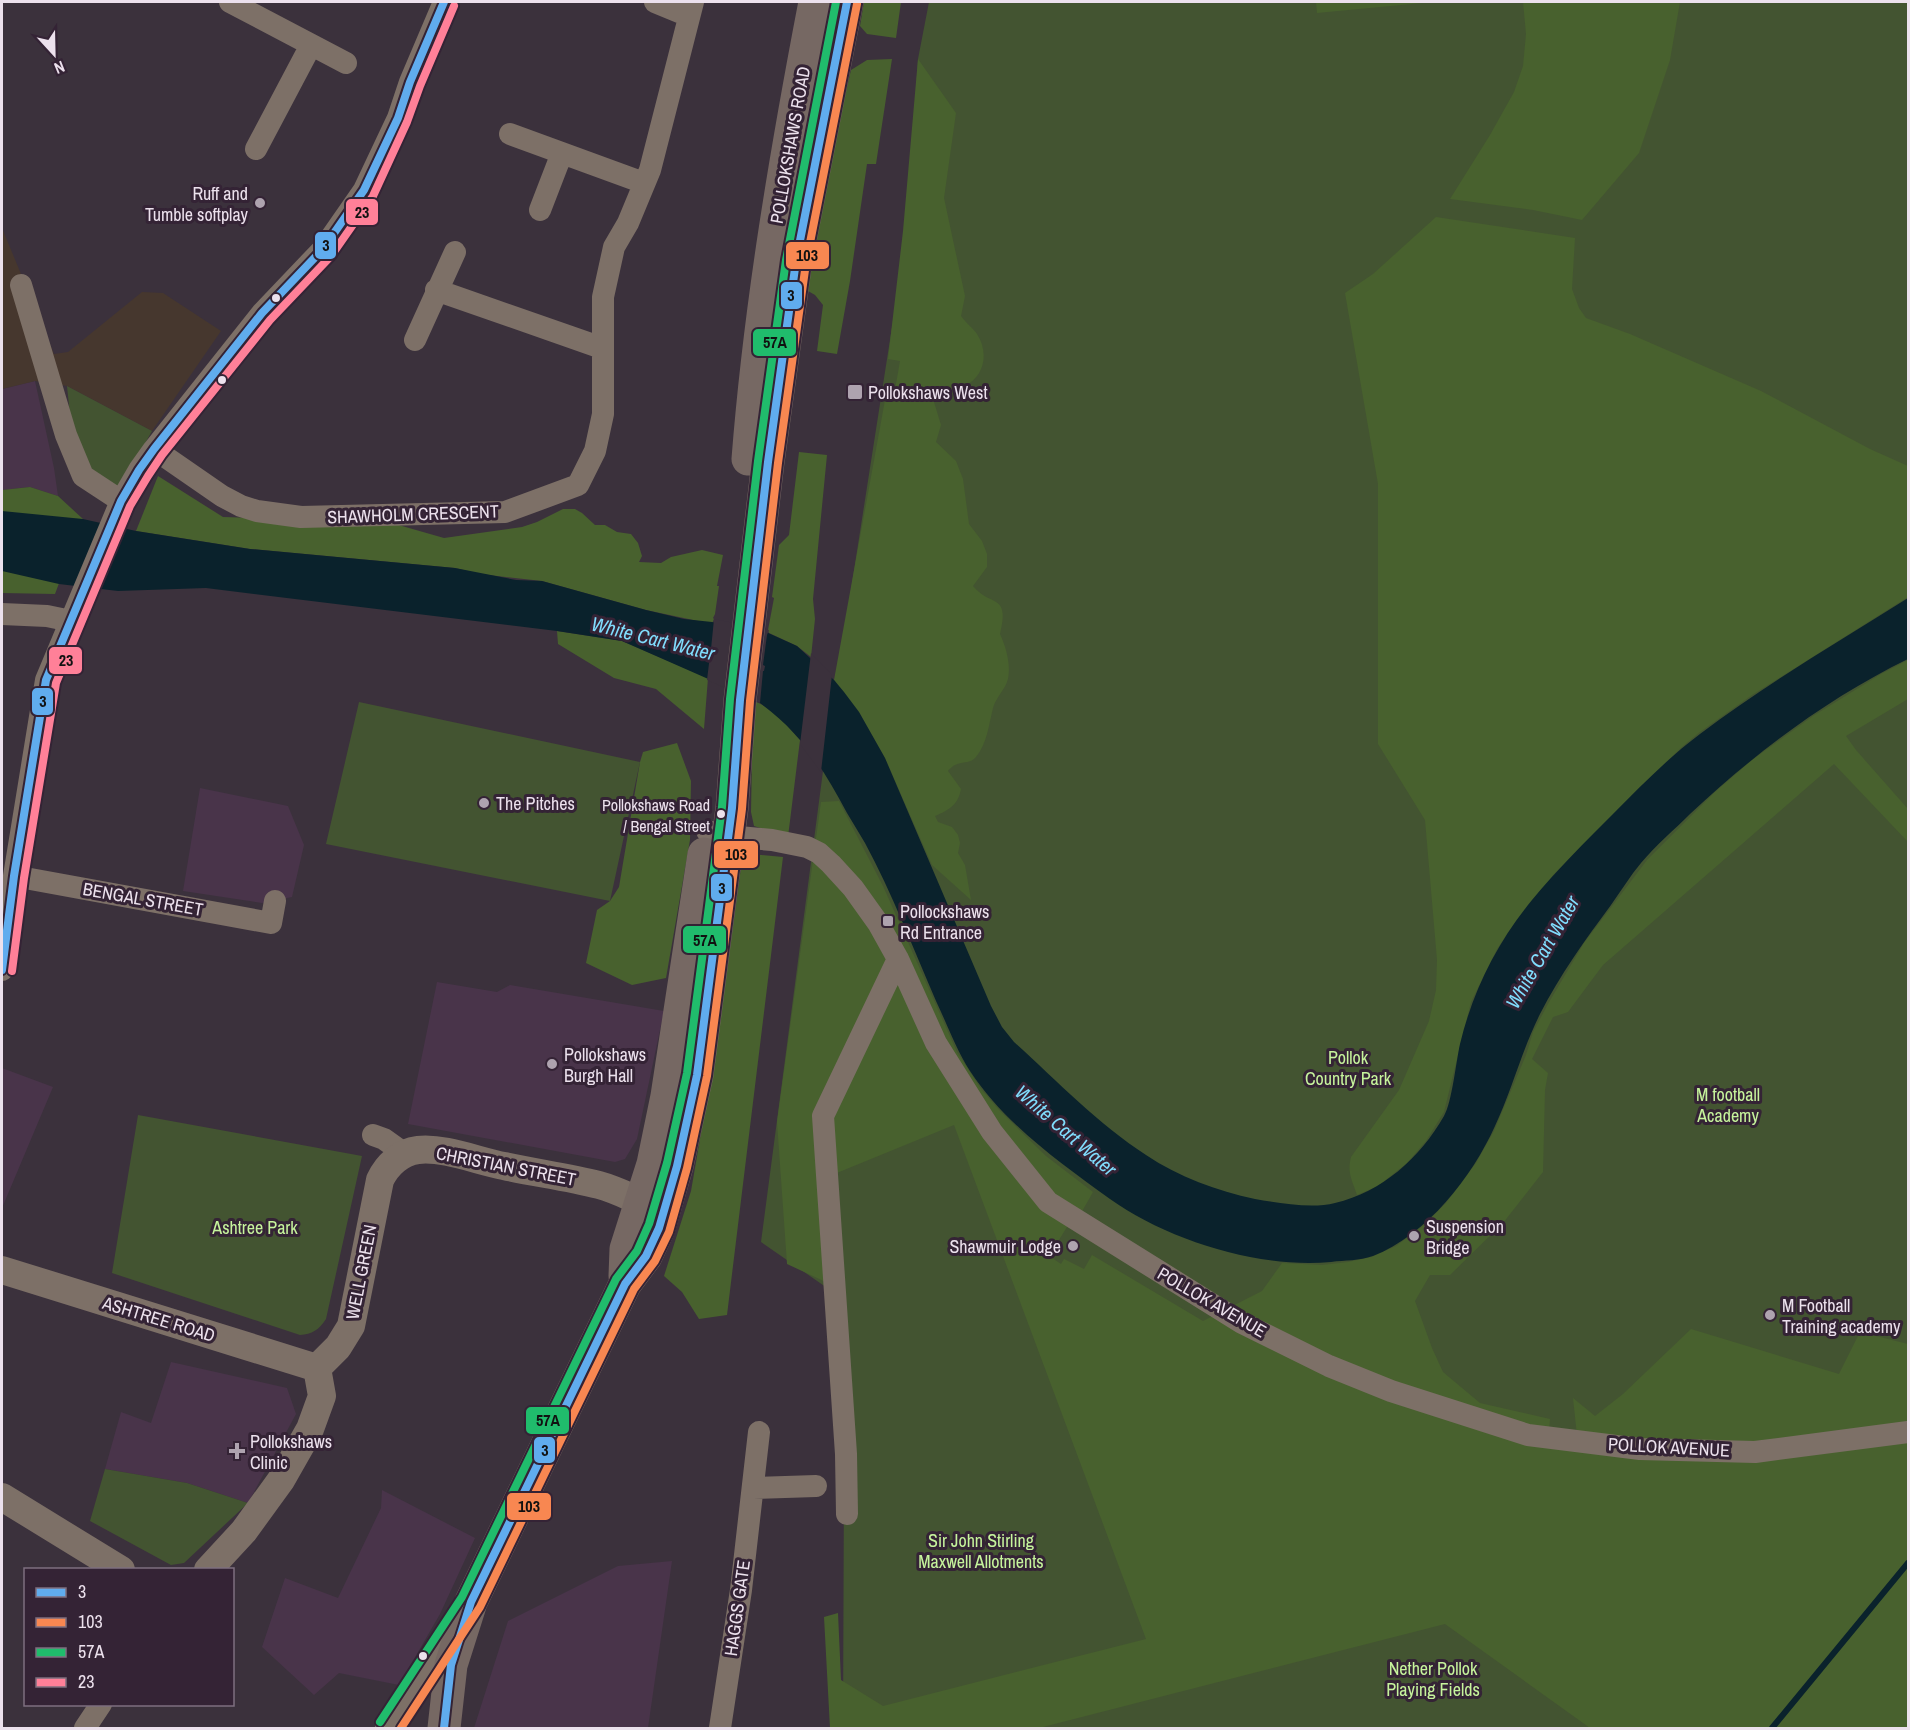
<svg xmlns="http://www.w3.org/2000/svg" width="1910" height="1730" font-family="'Archivo Narrow',sans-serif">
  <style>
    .built { fill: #49344a }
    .industrial { fill: #46372e }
    .green { fill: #435431 }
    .forest { fill: #48612e }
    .water { fill: #0a222c }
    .pier { fill: #3b313c }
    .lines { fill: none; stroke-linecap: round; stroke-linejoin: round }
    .stream { stroke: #0a222c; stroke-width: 6 }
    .minor { stroke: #7d7067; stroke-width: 22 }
    .tertiary { stroke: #7d7067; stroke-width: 28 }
    .secondary { stroke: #766863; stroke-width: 33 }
    .bus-1-casing { stroke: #342335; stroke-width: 12 }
    .bus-2-casing { stroke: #342335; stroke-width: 12 }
    .bus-3-casing { stroke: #342335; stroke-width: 12 }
    .bus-4-casing { stroke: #342335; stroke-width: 12 }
    .bus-1 { stroke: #60acee; stroke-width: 8 }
    .bus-2 { stroke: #f88751; stroke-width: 8 }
    .bus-3 { stroke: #20bc6c; stroke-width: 8 }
    .bus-4 { stroke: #ff8098; stroke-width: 8 }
    .poi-dot { fill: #aea3af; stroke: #342335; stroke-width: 2 }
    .bus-dot { fill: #ece1ed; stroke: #342335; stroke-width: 2 }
    .labels { text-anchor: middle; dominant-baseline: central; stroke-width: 6; stroke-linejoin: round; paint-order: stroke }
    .bus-label { font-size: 16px; fill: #ece1ed; stroke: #342335; text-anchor: end }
    .street-label { font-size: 18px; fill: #ece1ed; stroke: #342335 }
    .poi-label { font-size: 18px; fill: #ece1ed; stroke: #342335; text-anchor: start }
    .park-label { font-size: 18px; fill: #c6f49c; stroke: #342335 }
    .water-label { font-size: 20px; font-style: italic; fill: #80ddfd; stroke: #342335 }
    .line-badge { stroke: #342335; stroke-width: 2 }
    .pale-badge-label { font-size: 16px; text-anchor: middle; font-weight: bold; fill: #111 }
  </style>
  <rect width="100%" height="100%" fill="#3b313c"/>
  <path class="built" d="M35 381 54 468 58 496 30 487 2 490V389Z
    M200 788 288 806 304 845 292 897 262 903 183 891Z
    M437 982 497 992 510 985 664 1011 637 1139 625 1159 615 1162 408 1124Z
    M2 1068 53 1087 2 1208Z
    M171 1362 287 1388 296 1414 248 1503 187 1483 105 1469 121 1412 151 1423Z
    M382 1490 475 1538 440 1614 399 1685 339 1673 314 1695 262 1647 285 1578 338 1598 381 1508Z
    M672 1561 648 1728H474L508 1621 618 1566Z"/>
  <path class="industrial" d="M2 228 54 354 68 352 142 292 163 293 221 331 152 431 67 386 35 381 2 389Z"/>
  <path class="green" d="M929 2H1908V1728H843L844 1469 833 1292 761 1242 825 756 907 231 918 59Z
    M67 386 152 431 119 490 87 466 71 425Z
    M359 702 640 762 610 901 326 844Z
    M138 1115 362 1156 326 1319C319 1330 312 1334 300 1335L112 1273Z
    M105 1469 187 1483 248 1503 184 1563 171 1565 90 1521Z"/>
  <path class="forest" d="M864 2H901L896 38 867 34 860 26Z
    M1316 2H1433L1317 13Z
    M1523 2H1680L1670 60 1639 153 1582 220 1533 210 1450 199 1490 135 1514 92 1523 66 1526 34Z
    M892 59 876 164H867L850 281 837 354 817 351 823 305 815 295 808 291 816 222 851 70 867 60Z
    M918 59 956 113 944 198 965 296 961 316C966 323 973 328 977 334 989 352 985 377 964 386 958 389 948 389 941 390L934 402 941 425 936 442 956 461 963 479 969 524 982 541 987 554V567L973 586C991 608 1010 592 1000 634 1006 647 1011 664 1008 679 1005 690 996 697 993 708 989 724 987 744 976 757 970 764 963 761 955 765 954 765 948 770 948 771L961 789C958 805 949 810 935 816L938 822 952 827 958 835 960 843 958 853 965 865 971 900 932 865 885 758 859 712 834 680 885 400 893 401 900 361 888 359 903 231Z
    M1436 217 1575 238 1572 289 1579 308 1586 318 1630 334 1761 391 1870 449 1908 466V597L1752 695 1700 732 1683 746 1641 786 1554 874 1514 924 1497 949 1471 1002 1444 1112 1426 1141 1407 1163 1378 1186 1357 1195C1352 1180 1347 1173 1351 1157L1399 1090 1429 1021 1436 990 1437 960 1425 820 1378 744V484L1345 293 1373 274Z
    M799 452 827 455 813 599 815 619 811 657 797 646 769 633 768 630 774 598 772 597 779 545 789 535Z
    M158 476 223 517 388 522 444 538 522 527 537 522 563 509H575L582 513 595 525H605L617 532 631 534 638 543 642 556 639 562 661 563 671 557 702 550 723 555 717 586H719L715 614 713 618 714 619 712 624 646 610 542 581 480 574 455 568 250 549 136 531Z
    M30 487 58 496 83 519 55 594 2 593V490Z
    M557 631 622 641 708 678 704 729 656 689 614 678 558 644Z
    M1908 660V699L1846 736 1856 750 1908 809V842L1834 764 1603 965 1568 1012 1553 1017 1532 1059 1548 1073 1545 1090 1543 1172 1503 1223 1450 1275H1430L1415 1301 1432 1348 1443 1372 1480 1403 1550 1419 1548 1444 1578 1445 1573 1398 1595 1416 1623 1394 1691 1329 1839 1374 1860 1332 1908 1344V1728H1590L1445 1624 1039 1728H830L824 1617 838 1613 841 1680 883 1706 1146 1639 954 1125 827 1177 845 1291 787 1264 777 1122 821 802 839 801 883 886 957 1052 981 1089 1000 1111 1046 1156 1093 1192 1072 1229 1067 1227 1049 1256 1061 1264 1064 1259 1084 1269 1092 1255 1203 1321 1262 1291 1282 1263 1322 1265 1348 1262 1371 1257 1396 1246 1424 1225 1446 1203 1476 1163 1494 1131 1526 1055 1533 1032 1549 1002 1584 943 1647 860 1715 792 1752 760 1813 716 1881 674Z
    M753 701C773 707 787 725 800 740L788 837 754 826 751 812Z
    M677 743 691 781 690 840 666 978 632 985 586 963 597 910 610 901 619 887 640 762 643 752Z
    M750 854 783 857 727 1315 699 1319 682 1292 664 1276 691 1191 720 1023 742 860 745 855Z"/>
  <path class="water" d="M2 511 83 519 136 531 250 549 455 568 516 580 542 581 646 610 684 619 712 622 766 632 797 646 834 680 844 692 859 712 885 758 991 1006 1002 1027 1014 1042C1056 1080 1098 1124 1146 1155 1179 1177 1217 1191 1255 1199 1279 1203 1312 1209 1335 1203 1382 1192 1420 1158 1444 1116 1452 1102 1456 1062 1460 1044 1473 990 1497 943 1532 900 1557 870 1585 842 1613 814 1641 786 1668 758 1700 734 1766 684 1838 642 1908 598V659C1828 698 1755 753 1690 814 1674 830 1656 845 1641 863 1630 876 1621 891 1611 905 1585 940 1560 975 1540 1014 1522 1050 1512 1090 1495 1126 1472 1177 1427 1235 1373 1256 1359 1261 1345 1260 1331 1262 1260 1269 1167 1240 1110 1199 1060 1163 1004 1123 970 1071 956 1049 947 1024 936 1001 913 948 892 893 865 843 859 833 853 823 847 813 821 765 801 732 756 700L622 641 557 631 206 588 118 591 59 584 2 571Z"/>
  <path class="pier" d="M714 619 769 630 767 635 763 665 765 666 764 671H763L760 703 707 680 710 655 708 654 709 649H711Z
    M811 653 832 675 821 772 800 744Z"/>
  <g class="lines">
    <path class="stream" d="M1772 1728 1908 1563"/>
    <path class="minor" d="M230 2 346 63
      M655 2 689 16
      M510 134 644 183
      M256 149 311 45
      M540 210 562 153
      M21 285 66 435 83 476 121 501
      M436 290 602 348
      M415 340 455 252
      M154 449 222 496 241 506 257 511 301 517 505 512 578 485 595 451 603 414V297L614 247 628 223 650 170 693 2
      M2 614 47 616 71 621
      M707 831 728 836 772 840 807 847 819 853 831 864 853 888 878 923 898 959 936 1043 992 1132 1048 1202 1242 1323 1329 1366 1391 1391 1528 1435 1640 1449 1755 1452 1908 1432
      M14 876 271 923 275 901
      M2 970 14 876 46 680 121 501 139 470 154 449 262 313 323 249 364 190 398 118 410 82 444 2
      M373 1135 384 1139 405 1154
      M753 1488 816 1486
      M847 1514 846 1454 823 1116 898 959
      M85 1728 101 1704
      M720 1728 741 1590 759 1432"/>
    <path class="tertiary" d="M2 1270 317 1368
      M317 1368 338 1347 351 1326 380 1180C387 1165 401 1152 418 1150 444 1147 478 1161 504 1166 536 1173 568 1177 599 1185 614 1189 628 1196 642 1202
      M2 1497 121 1570
      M208 1570 244 1531 281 1480 310 1429 322 1396 317 1368
      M389 1728 458 1622"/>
    <path class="secondary" d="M748 459C760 306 786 153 815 2
      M625 1276 626 1249 653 1164 667 1096 704 854
      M444 1728 451 1665 471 1602 625 1284 646 1256 659 1228 677 1166 697 1075 732 808 740 700 768 462 796 261 847 2"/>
    <g class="bus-1-casing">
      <path id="bus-1" d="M2 970 14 876 46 680 121 501 139 470 154 449 262 313 323 249 364 190 398 118 410 82 444 2
        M444 1728 451 1665 471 1602 625 1284 646 1256 659 1228 677 1166 697 1075 732 808 740 700 768 462 796 261 847 2"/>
    </g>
    <g class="bus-2-casing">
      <path id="bus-2" d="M401 1728 480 1607 634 1289 655 1261 669 1232 687 1168 707 1076 742 809 750 701 778 463 806 263 857 4"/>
    </g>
    <g class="bus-3-casing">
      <path id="bus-3" d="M380 1722 462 1597 616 1279 637 1251 649 1224 667 1163 687 1073 722 807 730 699 758 461 786 260 836 2"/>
    </g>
    <g class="bus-4-casing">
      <path id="bus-4" d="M12 971 24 878 56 683 130 506 148 476 162 455 270 320 331 256 373 196 407 122 420 86 454 6"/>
    </g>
    <use href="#bus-1" class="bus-1"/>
    <use href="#bus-2" class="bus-2"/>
    <use href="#bus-3" class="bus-3"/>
    <use href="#bus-4" class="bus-4"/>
  </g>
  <g class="poi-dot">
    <circle cx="260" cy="203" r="6"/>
    <rect x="847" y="384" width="16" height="16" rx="3"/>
    <circle cx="484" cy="803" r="6"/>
    <rect x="882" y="915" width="12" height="12" rx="3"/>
    <circle cx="552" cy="1064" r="6"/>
    <circle cx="1414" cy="1236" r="6"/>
    <circle cx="1073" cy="1246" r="6"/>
    <circle cx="1770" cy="1315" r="6"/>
    <path d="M234 1442h6v6h6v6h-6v6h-6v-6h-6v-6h6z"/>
  </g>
  <g class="bus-dot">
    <circle cx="276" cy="298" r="5"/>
    <circle cx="222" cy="380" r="5"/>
    <circle cx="721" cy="814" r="5"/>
    <circle cx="423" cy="1656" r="5"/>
  </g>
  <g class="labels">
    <g class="bus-label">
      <text x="710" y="805">Pollokshaws Road<tspan x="710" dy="21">/ Bengal Street</tspan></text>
    </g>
    <g class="street-label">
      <text transform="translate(790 145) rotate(-80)">POLLOKSHAWS ROAD</text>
      <text transform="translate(413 514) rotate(-2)">SHAWHOLM CRESCENT</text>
      <text transform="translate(143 899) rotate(10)">BENGAL STREET</text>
      <text transform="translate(506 1166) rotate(11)">CHRISTIAN STREET</text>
      <text transform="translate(361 1272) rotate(-79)">WELL GREEN</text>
      <text transform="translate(1212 1302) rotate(30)">POLLOK AVENUE</text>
      <text transform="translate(159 1319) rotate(17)">ASHTREE ROAD</text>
      <text transform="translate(1669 1447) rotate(3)">POLLOK AVENUE</text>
      <text transform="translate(737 1608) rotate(-82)">HAGGS GATE</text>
    </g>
    <g class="poi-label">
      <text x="248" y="193" text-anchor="end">Ruff and<tspan x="248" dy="21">Tumble softplay</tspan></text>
      <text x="868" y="392">Pollokshaws West</text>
      <text x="496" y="803">The Pitches</text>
      <text x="900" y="911">Pollockshaws<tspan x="900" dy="21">Rd Entrance</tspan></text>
      <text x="564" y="1054">Pollokshaws<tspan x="564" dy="21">Burgh Hall</tspan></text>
      <text x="1426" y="1226">Suspension<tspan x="1426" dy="21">Bridge</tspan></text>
      <text x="1061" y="1246" text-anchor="end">Shawmuir Lodge</text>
      <text x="1782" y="1305">M Football<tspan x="1782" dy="21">Training academy</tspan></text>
      <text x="250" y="1441">Pollokshaws<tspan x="250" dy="21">Clinic</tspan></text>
    </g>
    <g class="park-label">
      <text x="1348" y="1057">Pollok<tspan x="1348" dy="21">Country Park</tspan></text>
      <text x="1728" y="1094">M football<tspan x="1728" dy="21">Academy</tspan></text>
      <text x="255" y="1227">Ashtree Park</text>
      <text x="981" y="1540">Sir John Stirling<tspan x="981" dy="21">Maxwell Allotments</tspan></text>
      <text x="1433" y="1668">Nether Pollok<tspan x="1433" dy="21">Playing Fields</tspan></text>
    </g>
    <g class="water-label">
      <text transform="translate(653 638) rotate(14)">White Cart Water</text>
      <text transform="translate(1542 952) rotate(-60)">White Cart Water</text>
      <text transform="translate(1066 1130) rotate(41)">White Cart Water</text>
    </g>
  </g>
  <g class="line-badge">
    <rect x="345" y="198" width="34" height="28" rx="6" fill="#ff8098"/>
    <rect x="314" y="231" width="23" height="29" rx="6" fill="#60acee"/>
    <rect x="785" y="241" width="45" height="29" rx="6" fill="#f88751"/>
    <rect x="780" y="281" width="23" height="29" rx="6" fill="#60acee"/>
    <rect x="752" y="328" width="45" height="29" rx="6" fill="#20bc6c"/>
    <rect x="48" y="646" width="35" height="29" rx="6" fill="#ff8098"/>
    <rect x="31" y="687" width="23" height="29" rx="6" fill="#60acee"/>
    <rect x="713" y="840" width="46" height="29" rx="6" fill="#f88751"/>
    <rect x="710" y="873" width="23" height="29" rx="6" fill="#60acee"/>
    <rect x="682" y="925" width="45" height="29" rx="6" fill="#20bc6c"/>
    <rect x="525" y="1406" width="45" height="29" rx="6" fill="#20bc6c"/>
    <rect x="533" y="1436" width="23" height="28" rx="6" fill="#60acee"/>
    <rect x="506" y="1492" width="46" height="29" rx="6" fill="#f88751"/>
  </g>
  <g class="pale-badge-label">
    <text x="362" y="218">23</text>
    <text x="326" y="251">3</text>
    <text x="807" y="261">103</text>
    <text x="791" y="301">3</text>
    <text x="775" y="348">57A</text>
    <text x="66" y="666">23</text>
    <text x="43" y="707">3</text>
    <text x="736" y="860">103</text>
    <text x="722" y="894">3</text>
    <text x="705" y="946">57A</text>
    <text x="548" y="1426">57A</text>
    <text x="545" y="1456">3</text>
    <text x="529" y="1512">103</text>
  </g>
  <rect width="1910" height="1730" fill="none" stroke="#ece1ed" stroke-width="6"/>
  <rect x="24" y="1568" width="210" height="138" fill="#342335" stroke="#7e6f7f" stroke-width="1.5"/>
  <rect x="36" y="1588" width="30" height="9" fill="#60acee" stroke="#7e6f7f" stroke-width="1.5"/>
  <text x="78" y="1598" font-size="18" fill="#ece1ed">3</text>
  <rect x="36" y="1618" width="30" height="9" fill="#f88751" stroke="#7e6f7f" stroke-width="1.5"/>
  <text x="78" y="1628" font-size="18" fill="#ece1ed">103</text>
  <rect x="36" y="1648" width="30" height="9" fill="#20bc6c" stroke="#7e6f7f" stroke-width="1.5"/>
  <text x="78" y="1658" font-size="18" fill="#ece1ed">57A</text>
  <rect x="36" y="1678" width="30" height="9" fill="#ff8098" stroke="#7e6f7f" stroke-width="1.5"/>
  <text x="78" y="1688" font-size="18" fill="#ece1ed">23</text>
  <g transform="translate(54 54) rotate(158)" stroke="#342335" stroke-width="4.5" paint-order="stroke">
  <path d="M0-4.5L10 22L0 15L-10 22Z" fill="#ece1ed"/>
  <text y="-9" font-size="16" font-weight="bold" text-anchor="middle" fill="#ece1ed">N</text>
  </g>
</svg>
